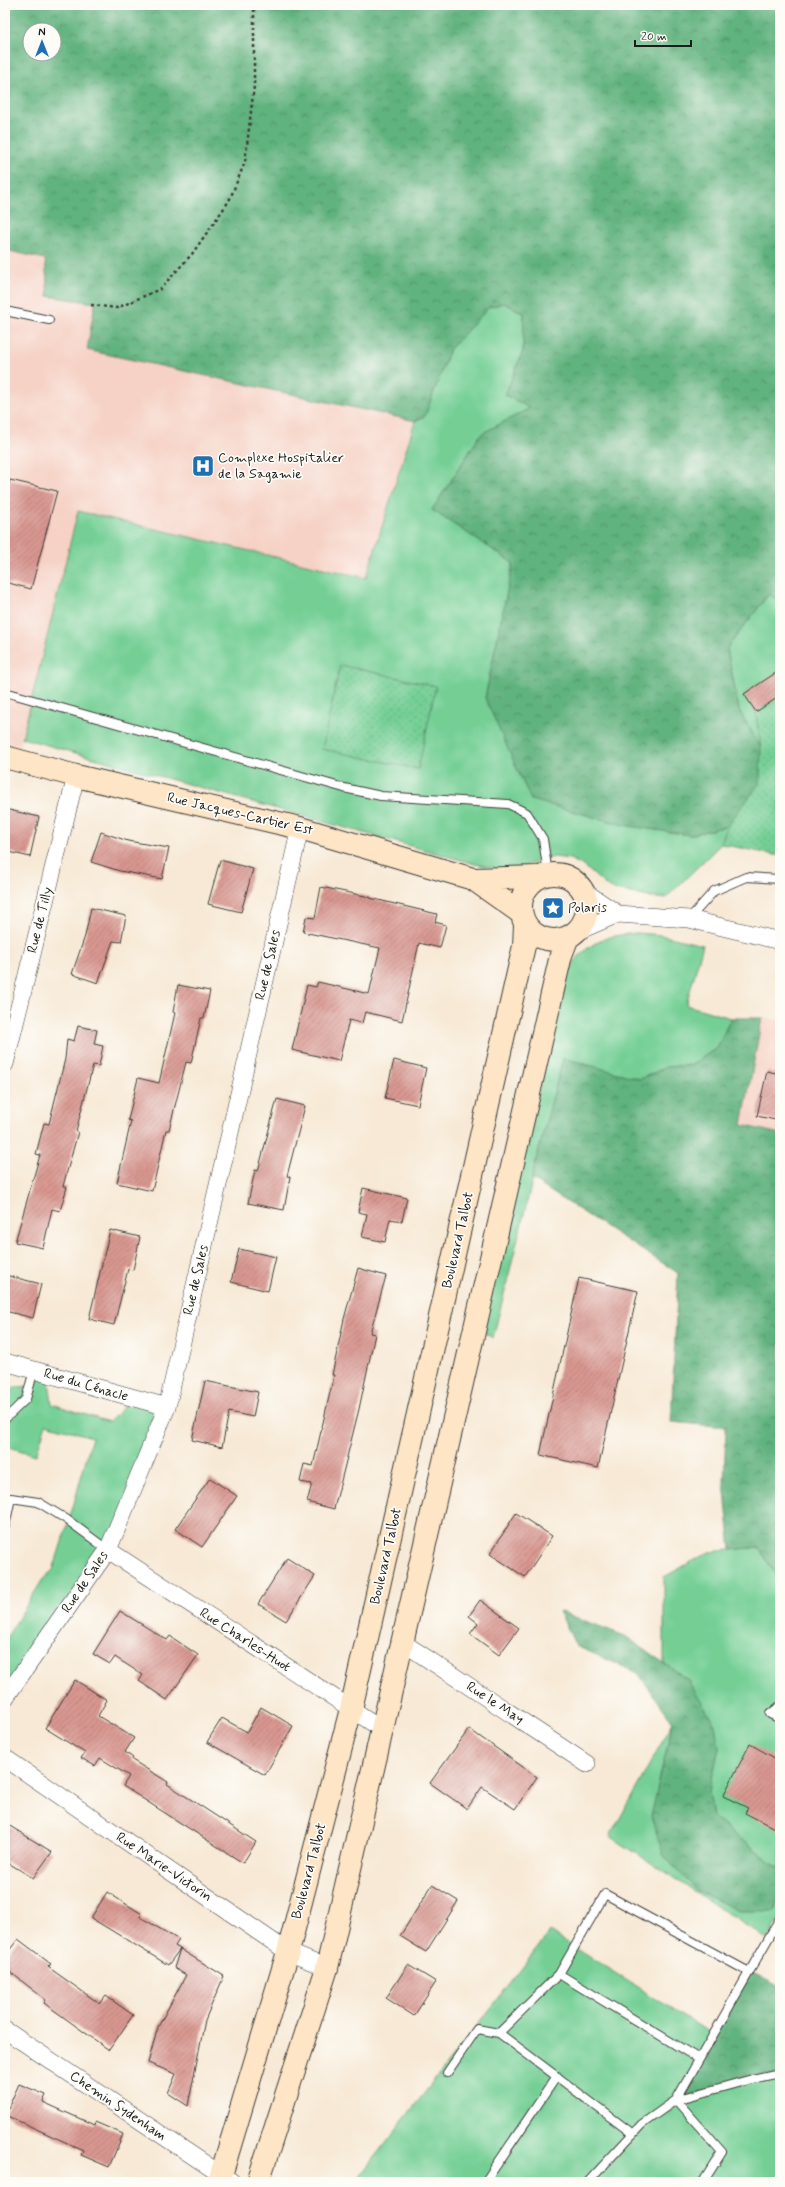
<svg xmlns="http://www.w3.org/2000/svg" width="785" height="2187" font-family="Mynerve,sans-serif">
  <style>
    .built { fill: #f6d1c5 }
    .green { fill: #75cf95; stroke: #487658 }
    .forest { fill: url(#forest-crowns); stroke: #3e674d; fill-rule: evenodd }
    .park { fill: url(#park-dots); stroke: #487658 }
    .building { fill: url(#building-hatch) }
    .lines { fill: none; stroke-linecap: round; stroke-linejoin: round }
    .lane-casing { stroke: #3d3b38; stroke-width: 10 }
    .street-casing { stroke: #3d3b38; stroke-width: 18 }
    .secondary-casing { stroke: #3d3b38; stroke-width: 24 }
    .path { stroke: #3d3b38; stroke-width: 2.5; stroke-dasharray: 3 3; stroke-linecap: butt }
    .lane { stroke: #fff; stroke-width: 8 }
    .street { stroke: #fff; stroke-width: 17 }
    .secondary { stroke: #fde5c5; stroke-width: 22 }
    .labels { text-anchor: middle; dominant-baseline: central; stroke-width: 3.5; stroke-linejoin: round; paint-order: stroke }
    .poi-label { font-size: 14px; fill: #1c1c1c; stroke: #fdfcf7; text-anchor: start }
    .street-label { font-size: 14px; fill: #1c1c1c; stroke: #fdfcf7 }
  </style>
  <defs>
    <pattern id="forest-crowns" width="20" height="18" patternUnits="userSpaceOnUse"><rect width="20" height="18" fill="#60b27e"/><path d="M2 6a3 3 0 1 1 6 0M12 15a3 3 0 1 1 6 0" fill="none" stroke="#4e9066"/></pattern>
    <pattern id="park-dots" width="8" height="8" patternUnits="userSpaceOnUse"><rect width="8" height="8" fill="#75cf95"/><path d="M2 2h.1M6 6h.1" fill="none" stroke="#65b180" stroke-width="1.8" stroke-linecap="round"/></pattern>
    <pattern id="building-hatch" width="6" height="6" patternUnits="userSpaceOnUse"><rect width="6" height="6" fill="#d99791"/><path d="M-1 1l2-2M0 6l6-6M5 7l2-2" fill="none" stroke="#af7a76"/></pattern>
  </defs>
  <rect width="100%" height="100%" fill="#fdfcf7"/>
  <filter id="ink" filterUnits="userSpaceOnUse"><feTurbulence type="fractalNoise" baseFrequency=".025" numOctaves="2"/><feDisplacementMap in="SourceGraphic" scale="8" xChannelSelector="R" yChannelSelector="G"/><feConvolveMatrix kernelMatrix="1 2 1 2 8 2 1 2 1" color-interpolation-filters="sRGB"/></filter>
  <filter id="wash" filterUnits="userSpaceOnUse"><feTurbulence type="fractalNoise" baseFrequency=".012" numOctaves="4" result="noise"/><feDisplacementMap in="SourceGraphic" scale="16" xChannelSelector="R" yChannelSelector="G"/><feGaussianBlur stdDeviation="0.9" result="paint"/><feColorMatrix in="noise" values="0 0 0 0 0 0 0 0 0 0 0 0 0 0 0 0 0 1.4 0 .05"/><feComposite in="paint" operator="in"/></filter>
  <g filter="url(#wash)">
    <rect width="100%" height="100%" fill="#f7e9d5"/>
    <path class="built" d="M5 250 45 259 48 296 95 303 87 350 291 392 415 421 366 578 78 511 22 738 18 761 5 757Z
      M762 1018 780 1020V1134L742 1125Z"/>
    <path class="green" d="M504 303 524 313 523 351 506 395 530 408 481 434 432 510 513 563 485 698 623 825 690 835 727 826 721 844 666 898H653L609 888 584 866 570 859 554 857 522 867 503 870 475 864 22 738 78 511 366 578 415 421 425 415 450 349 489 307Z
      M769 594 780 602V670L744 694 756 712 761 748 739 710 727 648Z
      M637 933 661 935 703 945 686 1005 731 1018 717 1048 691 1065 666 1067 640 1080 563 1058 493 1338 481 1331 569 966C593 941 602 936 637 933Z
      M34 1370 48 1374 52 1404 109 1422 132 1398 167 1407 108 1550 5 1698V1640L43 1579 53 1570 73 1507 92 1437 46 1424 36 1455 5 1446V1388L29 1386Z
      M759 1547 780 1583V1869L713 1817 709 1791 719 1748 664 1663V1577L709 1552Z
      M673 1722 657 1790 775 1911 780 1885V1918L768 1940 610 1836Z
      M550 1932 715 2036 780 2040V2182H355Z"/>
    <path class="forest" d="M5 5H780V602L769 594 727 648 739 710 761 748 760 783 727 826 690 835 623 825 531 800 485 698 513 563 432 510 481 434 530 408 505 395 523 351 524 313 504 303 489 307 450 349 425 416 415 421 87 350 95 303 48 296 45 259 5 250ZM30 30H54V54H30Z
      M731 1018H762L742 1125 780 1134V1583L759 1547 731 1550 724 1482 726 1427 671 1422 678 1273 531 1179 563 1058 640 1079 666 1067 691 1065 717 1048Z
      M559 1611 625 1636 687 1679 715 1724 719 1748 709 1791 713 1817 780 1869V1885L775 1911H739L696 1890 664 1856 651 1816 673 1722 638 1673 576 1646Z
      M751 1972 780 1987V2073L676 2100Z"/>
    <path class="park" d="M340 665 436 686 418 769 322 749Z
      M780 696V856L721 844 727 826 760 783 761 748 756 712Z"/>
    <g id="blocks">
      <path class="building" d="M10 480 57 491 31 589 5 582V499Z
        M780 670V696L756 712 744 694Z
        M5 809 39 817 30 857 5 851Z
        M101 832 128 841 169 848 162 879 120 871 91 862Z
        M220 860 253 869 241 912 208 904Z
        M321 887 370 897V898L437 914 435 922 446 925 440 948 419 943 402 1021 365 1012 362 1023 349 1020 339 1061 292 1050 307 985 316 987 318 982 369 994 380 948 303 932 306 917 315 918Z
        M91 908 126 916 121 942 113 941 98 983 72 974 85 936Z
        M178 985 210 991 204 1018H201L191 1063 186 1062 169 1130H166L152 1191 117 1183 131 1121 128 1120 138 1078 159 1083 175 1013 173 1012Z
        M78 1026 97 1030 94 1044 103 1046 99 1066 93 1065 76 1131 78 1132 63 1186 67 1187 60 1211 52 1209 43 1248 15 1242 40 1155 36 1154 44 1123 49 1124 65 1059 67 1039 74 1041Z
        M394 1060 426 1068 418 1105 385 1098Z
        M767 1071 780 1074V1121L757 1116Z
        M277 1099 305 1106 287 1176 290 1177 284 1210 248 1203 255 1170 258 1171Z
        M363 1188 407 1198 402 1221 390 1219 385 1242 362 1237 367 1214 358 1212Z
        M110 1230 140 1237 133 1270 128 1269 114 1325 89 1319Z
        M239 1249 276 1257 268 1291 231 1282Z
        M358 1268 386 1276 370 1333 375 1334 359 1409 334 1509 307 1502 312 1484 300 1482 304 1464 313 1466 334 1375H332L344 1319Z
        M5 1275 41 1284 33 1318 5 1311Z
        M579 1278 638 1291 598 1468 540 1455Z
        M205 1381 258 1392 253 1417 229 1412 222 1447 192 1440Z
        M210 1478 237 1496 202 1547 175 1529Z
        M516 1513 552 1536 525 1577 490 1554Z
        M287 1558 315 1576 286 1621 258 1604Z
        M480 1600 519 1628 499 1655 470 1634 478 1623 469 1616Z
        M120 1611 167 1640 170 1636 198 1655 167 1700 139 1681 143 1675 115 1657 110 1664 93 1654Z
        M75 1680 107 1700 98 1716 134 1738 125 1752 133 1758 132 1760 168 1782 167 1784 256 1842 243 1863 123 1786 129 1776 100 1758 95 1766 81 1758 85 1753 45 1728Z
        M261 1707 293 1726 265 1775 207 1742 222 1718 247 1732Z
        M469 1729 537 1777 515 1809 482 1787 467 1809 430 1783Z
        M750 1744 780 1761V1831L745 1813 748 1808 723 1796Z
        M5 1823 52 1852 33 1878 5 1861Z
        M432 1885 458 1901 426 1952 400 1936Z
        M107 1892 142 1914 140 1917 179 1940 175 1946 180 1949 168 1965 91 1918Z
        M18 1939 51 1964 48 1967 100 2004 106 1996 133 2015 109 2050 44 2003 46 2000 5 1968V1956Z
        M180 1949 224 1976 205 2020 188 2106 168 2093 176 2074 148 2063 158 2027 186 1975 174 1968Z
        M408 1965 436 1982 414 2016 386 1998Z
        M19 2084 46 2095 43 2102 94 2125 95 2122 123 2134 109 2167 81 2155 83 2150 5 2115Z"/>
    </g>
  </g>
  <g filter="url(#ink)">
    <use href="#blocks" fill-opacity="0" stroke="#3d3b38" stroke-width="1"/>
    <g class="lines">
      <g class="lane-casing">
        <path id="lane" d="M5 311 49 320
          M5 692 344 788 381 796 508 804 527 813 543 839 548 874
          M689 919 714 891 746 877 780 879
          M5 1419 26 1399 34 1370
          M5 1526 11 1498 38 1502 66 1519 108 1550
          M780 1706 770 1714 780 1719
          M559 1974 605 1894 749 1972
          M499 2033 559 1974 699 2059
          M447 2073 477 2029 499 2033 633 2134
          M485 2182 557 2076
          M588 2182 642 2124 676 2100 752 2079 780 2073
          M703 2182 722 2152 676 2100 780 1918"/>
      </g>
      <g class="street-casing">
        <path id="street" d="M582 890 618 914
          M576 932 618 914 689 919 780 941
          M5 1064 76 776
          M5 1362 167 1407
          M108 1550 382 1729
          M402 1642 587 1764
          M5 1698 108 1550 167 1407 300 828
          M5 1758 288 1952 327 1968
          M5 2030 232 2182"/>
      </g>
      <g class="secondary-casing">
        <path id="secondary" d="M5 757 76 776 300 828 473 879 521 913
          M521 907a33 33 0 1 1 66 0a33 33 0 1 1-66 0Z
          M473 879 538 877
          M219 2182 288 1952 351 1709 524 946 525 924
          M258 2182 327 1968 561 955 568 937"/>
      </g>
      <path class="path" d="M91 305 117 308 160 289 192 254 229 201 245 162 254 86V5"/>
      <use href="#lane" class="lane"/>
      <use href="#street" class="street"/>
      <use href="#secondary" class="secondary"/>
    </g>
  </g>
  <defs>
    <g id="hospital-square" transform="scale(1.15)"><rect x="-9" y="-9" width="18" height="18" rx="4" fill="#1f6fb2" stroke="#fdfcf7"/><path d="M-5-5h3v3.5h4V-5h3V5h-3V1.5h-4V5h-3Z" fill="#fff"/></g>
    <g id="sight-square" transform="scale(1.15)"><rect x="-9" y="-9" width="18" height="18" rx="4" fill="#1f6fb2" stroke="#fdfcf7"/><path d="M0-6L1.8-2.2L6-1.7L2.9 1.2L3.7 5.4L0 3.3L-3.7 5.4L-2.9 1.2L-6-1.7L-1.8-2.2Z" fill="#fff"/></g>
  </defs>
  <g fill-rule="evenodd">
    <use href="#hospital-square" x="203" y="466"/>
    <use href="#sight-square" x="553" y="908"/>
  </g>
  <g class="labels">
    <g class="poi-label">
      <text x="218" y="458">Complexe Hospitalier<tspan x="218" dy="16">de la Sagamie</tspan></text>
      <text x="568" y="908">Polaris</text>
    </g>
    <g class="street-label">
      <text transform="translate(240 814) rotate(13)">Rue Jacques-Cartier Est</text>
      <text transform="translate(40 920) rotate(-76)">Rue de Tilly</text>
      <text transform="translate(268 965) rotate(-77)">Rue de Sales</text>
      <text transform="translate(458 1240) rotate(-77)">Boulevard Talbot</text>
      <text transform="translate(196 1280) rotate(-77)">Rue de Sales</text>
      <text transform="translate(86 1385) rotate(16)">Rue du Cénacle</text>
      <text transform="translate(386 1556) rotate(-77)">Boulevard Talbot</text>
      <text transform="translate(85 1582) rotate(-56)">Rue de Sales</text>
      <text transform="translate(245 1640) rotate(33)">Rue Charles-Huot</text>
      <text transform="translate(495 1703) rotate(33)">Rue le May</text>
      <text transform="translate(164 1867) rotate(34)">Rue Marie-Victorin</text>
      <text transform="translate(309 1871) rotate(-75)">Boulevard Talbot</text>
      <text transform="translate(118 2106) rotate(34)">Chemin Sydenham</text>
    </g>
  </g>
  <rect width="785" height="2187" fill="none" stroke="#fdfcf7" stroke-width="20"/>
  <g transform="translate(42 42)"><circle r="19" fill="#fdfcf7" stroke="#a3a29f"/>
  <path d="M0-3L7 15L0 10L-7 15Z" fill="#1f6fb2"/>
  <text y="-6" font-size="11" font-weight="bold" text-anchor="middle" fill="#1c1c1c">N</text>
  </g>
  <path d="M635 40v6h56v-6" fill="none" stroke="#1c1c1c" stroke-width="2"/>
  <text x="641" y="40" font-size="12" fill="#1c1c1c" stroke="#fdfcf7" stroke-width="3" paint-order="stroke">20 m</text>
</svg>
